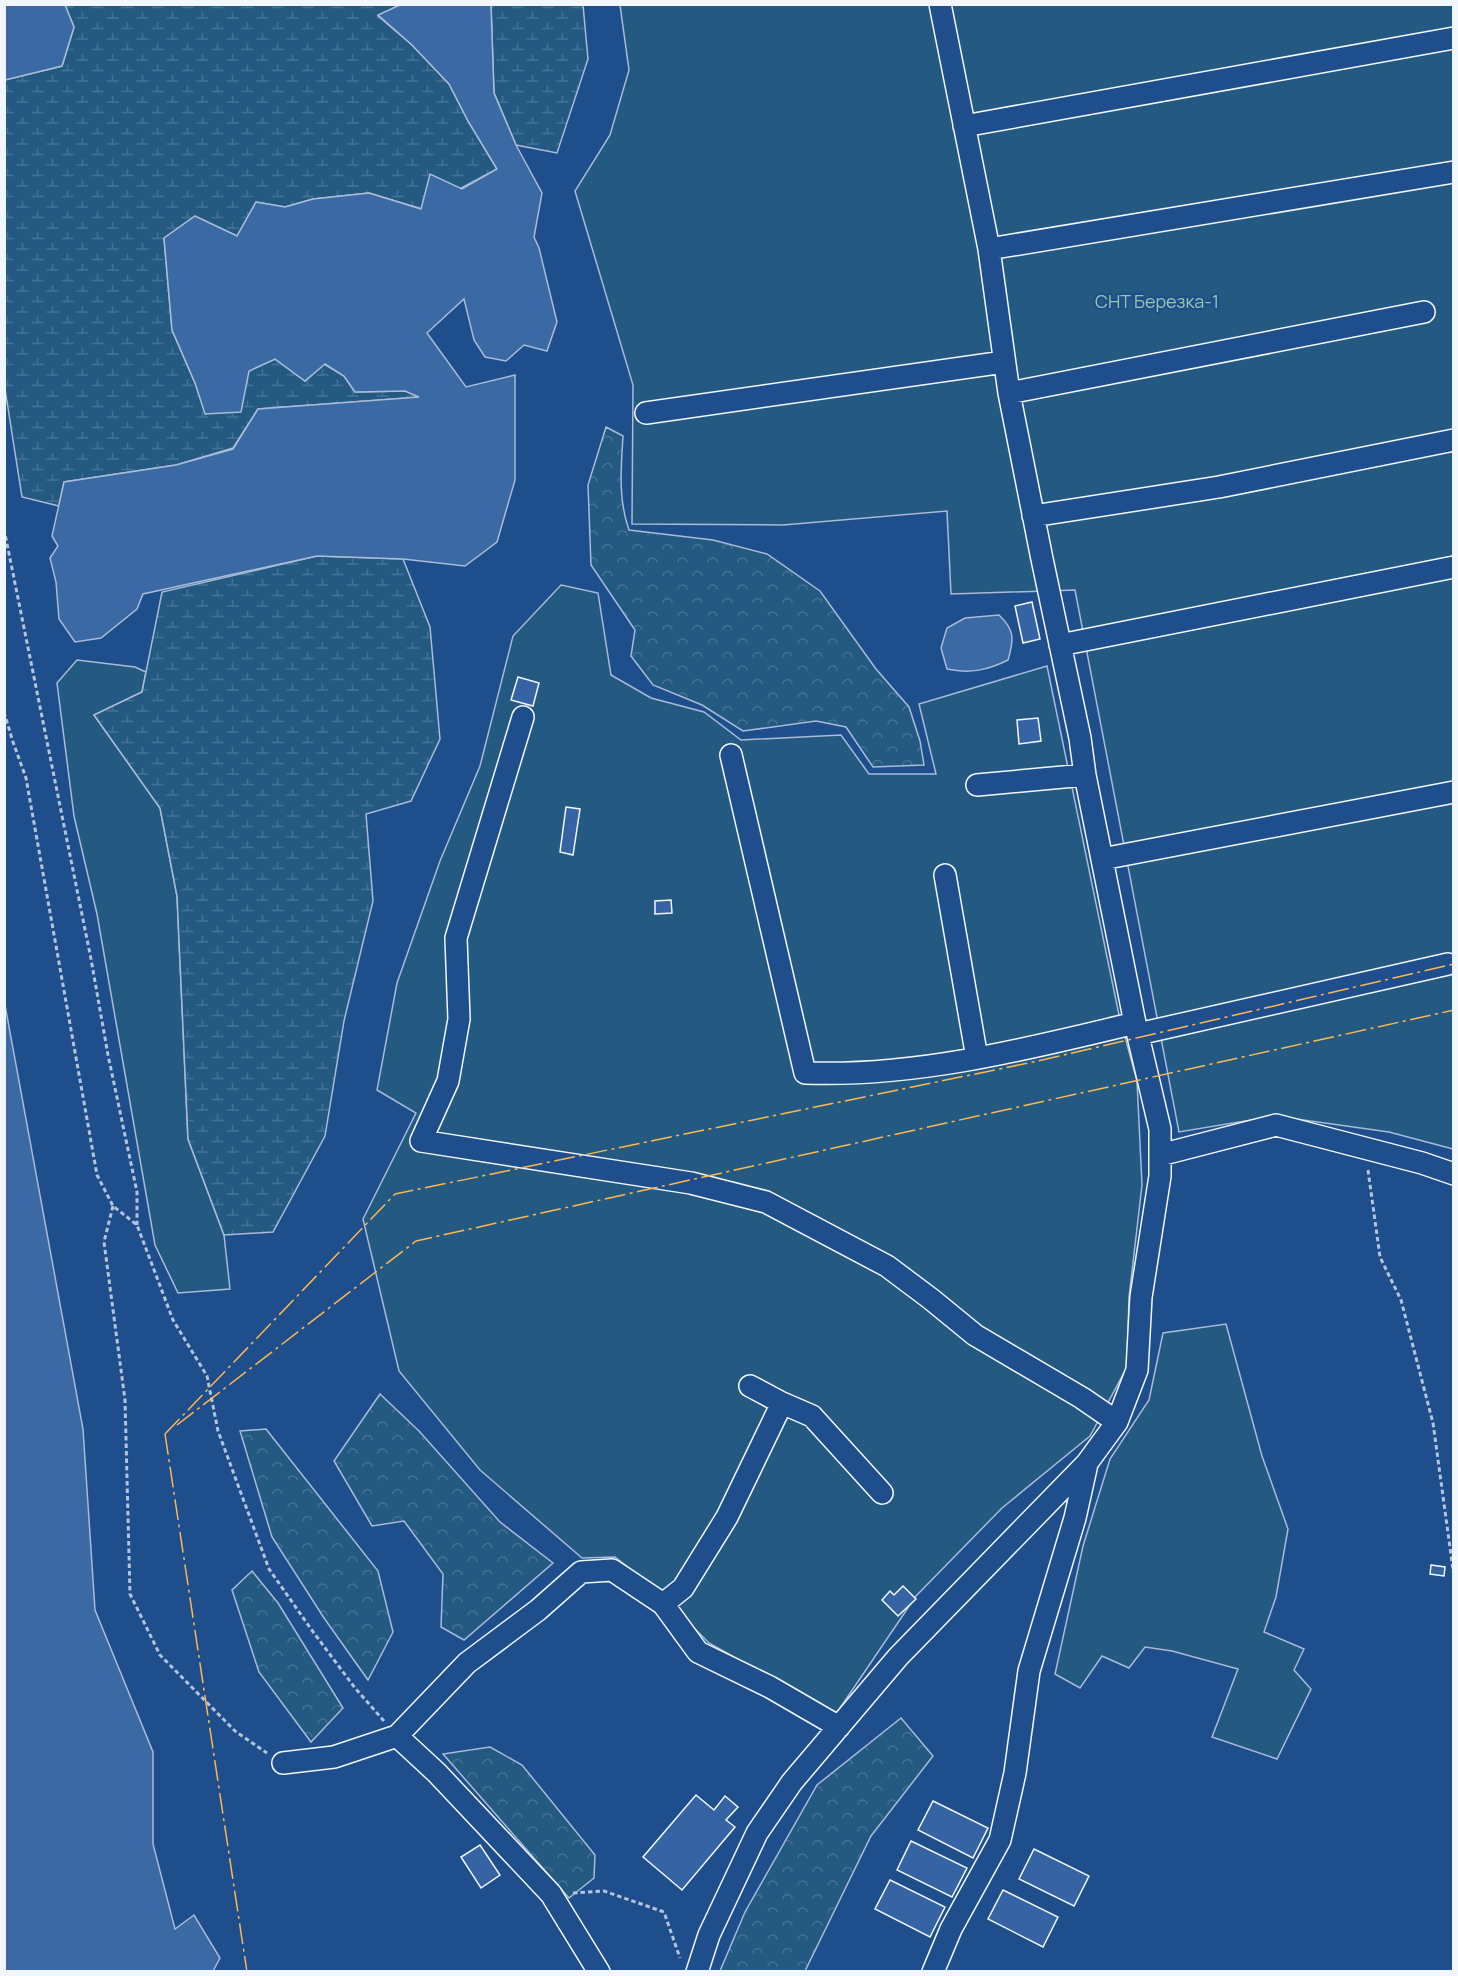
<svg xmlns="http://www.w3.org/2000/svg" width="1458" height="1976" font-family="Manrope,sans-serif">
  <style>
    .green { fill: #245a82; stroke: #a8bbd7; stroke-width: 1.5 }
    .forest { fill: url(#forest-crowns); stroke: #a8bbd7; stroke-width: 1.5 }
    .wetland { fill: url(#wetland-marsh); stroke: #a8bbd7; stroke-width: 1.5 }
    .water { fill: #3b69a3; stroke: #a8bbd7; stroke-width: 1.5 }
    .building { fill: #3563a3; stroke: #f2f6ff; stroke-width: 1.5 }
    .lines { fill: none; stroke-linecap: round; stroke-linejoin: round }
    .minor-casing { stroke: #f2f6ff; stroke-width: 24 }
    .path { stroke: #b3c4dc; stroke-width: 3; stroke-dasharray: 4.5 3; stroke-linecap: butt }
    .minor { stroke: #1f4e8c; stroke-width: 21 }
    .power { stroke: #ffb74d; stroke-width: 1.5; stroke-dasharray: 21 4.5 3 4.5; stroke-linecap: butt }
    .labels { text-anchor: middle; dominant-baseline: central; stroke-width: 4.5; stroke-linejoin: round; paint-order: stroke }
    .park-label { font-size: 18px; fill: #97c8a6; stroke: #1f4e8c }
  </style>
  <defs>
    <pattern id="forest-crowns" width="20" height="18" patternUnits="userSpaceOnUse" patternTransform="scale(1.5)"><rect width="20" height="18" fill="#245a82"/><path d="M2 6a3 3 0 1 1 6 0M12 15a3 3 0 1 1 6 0" fill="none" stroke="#447295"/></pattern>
    <pattern id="wetland-marsh" width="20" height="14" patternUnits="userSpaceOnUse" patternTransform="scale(1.5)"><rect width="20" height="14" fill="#245a82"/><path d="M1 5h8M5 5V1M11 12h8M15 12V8" fill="none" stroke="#447295"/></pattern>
  </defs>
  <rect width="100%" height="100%" fill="#1f4e8c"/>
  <path class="green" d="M620 5H1453V1149L1389 1132 1275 1116 1179 1132 1075 590 951 594 947 511 783 525 632 524 633 385 575 191 610 135 629 70Z
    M561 585 598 593 611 675 651 698 704 712 741 740 841 735 869 774H936L919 704 1047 666 1119 1015 1137 1081 1142 1185 1129 1297 1127 1367 1090 1436 1002 1508 916 1596 836 1714 709 1643 655 1589 615 1557 582 1558 480 1470 399 1371 363 1219 416 1113 377 1090 397 983 440 861 480 766 513 636Z
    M77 660 135 667 146 672 142 692 94 715 160 808 177 896 188 1139 224 1235 230 1289 178 1293 155 1245 97 914 74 816 57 683Z
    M1226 1324 1262 1456 1288 1529 1276 1597 1264 1632 1304 1649 1294 1670 1311 1689 1277 1759 1212 1737 1238 1669 1172 1651 1145 1647 1129 1668 1102 1656 1080 1688 1055 1674 1083 1546 1110 1459 1149 1400 1163 1333Z"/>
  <path class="forest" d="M606 427 623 436C621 468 618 499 629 530L713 540 767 554 820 591 876 669 909 707 920 741 924 765 873 767 846 727 816 721 743 731 702 705 653 685 631 656 635 630 591 565 588 485Z
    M380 1394 419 1431 500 1522 553 1563 464 1640 441 1627 443 1574 404 1521 372 1526 334 1461Z
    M266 1429 378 1571 393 1632 368 1680 324 1618 272 1537 240 1431Z
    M252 1571 278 1603 343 1708 311 1742 259 1672 232 1590Z
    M901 1718 933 1756 871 1836 805 1971H720L745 1912 817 1785Z
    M490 1747 522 1765 595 1855 594 1878 569 1898 443 1754Z"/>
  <path class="wetland" d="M65 5H400L378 16 412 45 449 84 468 121 497 169 422 209 369 193 313 199 285 207 256 202 237 236 195 216 164 238 172 330 195 383 206 414 249 371 275 359 305 381 324 364 344 376 355 392 405 391 421 397 258 409 233 448 176 465 64 482 59 506 22 497 5 389 4 80 62 66 74 27Z
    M491 5H583L588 59 557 153 516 145 494 93Z
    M317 556 403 559 430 627 440 739 411 801 366 814 373 901 344 1021 325 1136 273 1232 224 1235 188 1139 177 896 160 808 94 715 142 692 162 592Z"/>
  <path class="water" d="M4 5H65L74 27 62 66 5 80Z
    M400 5H491L494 93 516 145 542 193 534 237 539 248 557 322 547 351 524 345 506 361 485 357 474 340 464 299 427 333 466 387 515 375V480L497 542 465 566 403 559 317 556 143 594 137 609 101 638 75 642 59 619 56 582 50 558 58 546 52 536 64 482 176 465 233 449 258 409 419 397 405 391 355 392 344 376 325 364 305 381 275 359 249 371 241 412 205 414 195 383 172 330 164 238 195 216 237 236 256 202 285 207 313 199 369 193 421 209 430 174 462 189 497 169 468 121 449 84 412 45 378 15Z
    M999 615C1015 630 1014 640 1008 660 988 670 970 674 947 669L941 648 947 628 965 618Z
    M5 1005 83 1429 95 1610 153 1752V1844L175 1929 194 1915 220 1958 213 1971H5Z"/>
  <path class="building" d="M1032 602 1040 639 1023 643 1015 606Z
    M518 677 539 683 533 706 511 700Z
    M1038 718 1041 741 1019 744 1017 720Z
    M566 807 580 809 573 855 560 852Z
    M671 900 672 913 655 914V901Z
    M1431 1565 1445 1567 1444 1576 1430 1574Z
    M903 1586 916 1599 898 1616 882 1600 890 1591 894 1595Z
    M696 1795 714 1810 725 1796 738 1807 726 1820 735 1827 682 1890 643 1857Z
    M933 1801 988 1828 973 1858 918 1830Z
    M911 1841 967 1868 952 1897 897 1870Z
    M480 1845 500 1875 481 1888 461 1857Z
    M1034 1849 1089 1876 1074 1906 1019 1879Z
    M890 1880 945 1907 930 1937 875 1909Z
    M1003 1890 1058 1917 1043 1947 988 1919Z"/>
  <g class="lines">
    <g class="minor-casing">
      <path id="minor" d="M964 126 1454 38
        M989 249 1454 172
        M1009 393 1424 312
        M646 413 1004 362
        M1033 516 1219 487 1454 440
        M1060 645 1454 567
        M523 717 456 938 459 1019 448 1081 421 1141 691 1183 766 1202 887 1266 931 1299 975 1335 1082 1398 1117 1422
        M731 755 805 1073C917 1077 1027 1049 1135 1023
        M977 785 1085 775
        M1102 859 1454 792
        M945 875 977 1058
        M1138 1034 1448 964
        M1160 1155 1276 1125 1422 1163 1454 1174
        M782 1403 812 1416 882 1493
        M663 1604 683 1588 727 1517 782 1403 750 1386
        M397 1736 437 1773 551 1894 599 1972
        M283 1763 334 1757 397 1736 467 1663 538 1610 581 1572 612 1570 663 1604 698 1652 770 1687 839 1727
        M697 1972 709 1935 757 1833 792 1782 898 1657 1087 1463 1117 1422 1137 1370 1141 1297 1160 1176V1129L1135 1023 1085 775 1080 738 1042 559 1009 393 989 249 940 4
        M933 1972 951 1929 1000 1840 1015 1773 1029 1671 1075 1518 1087 1464"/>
    </g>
    <path class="path" d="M4 529 91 959 108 1055 137 1192V1225
      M4 712 13 742 26 778 97 1175 113 1206 137 1225 173 1320 207 1376 218 1431 269 1569 311 1629 355 1688 384 1721
      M1368 1170 1380 1257 1401 1300 1433 1423 1454 1577
      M113 1206 104 1242 125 1400 130 1594 160 1655 235 1731 267 1753
      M573 1893 604 1891 664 1912 680 1958"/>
    <use href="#minor" class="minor"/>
    <path class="power" d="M177 1425 416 1241 1454 1010
      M165 1434 395 1194 1038 1061 1454 964
      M165 1434 247 1972"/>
  </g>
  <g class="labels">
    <g class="park-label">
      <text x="1157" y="301">СНТ Березка-1</text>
    </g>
  </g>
  <rect width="1458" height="1976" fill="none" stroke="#f2f6ff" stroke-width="12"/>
</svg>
